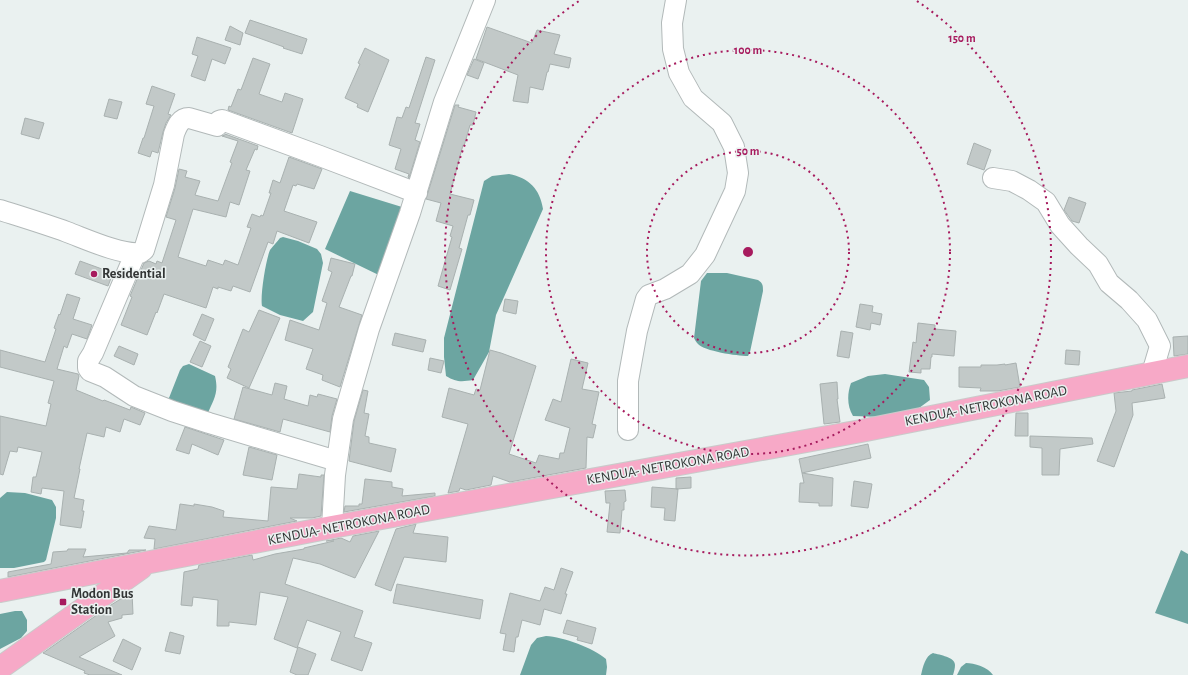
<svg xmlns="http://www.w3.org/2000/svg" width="1188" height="675" font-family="'Alegreya Sans',sans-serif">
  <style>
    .water { fill: #6ca5a1 }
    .building { fill: #c2c9c8; stroke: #a9b1b0 }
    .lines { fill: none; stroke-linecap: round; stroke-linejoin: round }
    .minor-casing { stroke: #b2b9b9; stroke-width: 22 }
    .major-casing { stroke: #cacaca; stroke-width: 24 }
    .minor { stroke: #fff; stroke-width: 20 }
    .major { stroke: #f7a9c7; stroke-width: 22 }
    .ring { fill: none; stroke: #a71b5e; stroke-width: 2; stroke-dasharray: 2 4 }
    .poi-dot { fill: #a71b5e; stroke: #eaf1f0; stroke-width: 1.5 }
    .labels { text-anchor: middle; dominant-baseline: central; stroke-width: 3; stroke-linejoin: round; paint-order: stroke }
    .poi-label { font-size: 14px; font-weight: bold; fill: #323535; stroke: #eaf1f0; text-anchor: start }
    .street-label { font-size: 14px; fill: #323535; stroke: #eaf1f0 }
    .centre { fill: #a71b5e; stroke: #eaf1f0; stroke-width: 2 }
    .ring-label { font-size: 12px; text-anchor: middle; font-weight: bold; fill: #a71b5e; stroke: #eaf1f0; stroke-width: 3; stroke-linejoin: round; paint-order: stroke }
  </style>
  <rect width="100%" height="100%" fill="#eaf1f0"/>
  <path class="water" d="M509 174C529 178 540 189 543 209L496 315 489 352 473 380C461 382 456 382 446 376L444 357V338L484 181 492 176Z
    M350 191 402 207 387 279 325 249Z
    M283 237 298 241 317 249 321 254 323 263 313 312 303 321 280 315 262 306C260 296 266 259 270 250 273 246 277 242 280 238Z
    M707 273H727L758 280C763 283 763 286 763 291L750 352 748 356C737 356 704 351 698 344 696 342 695 340 694 338L701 281Z
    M189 364 215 376C219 393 214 399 207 415L167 403 180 370 183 366Z
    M885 374 924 380 929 387 930 400 919 408 882 417 853 416C847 406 847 394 851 383L868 376Z
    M7 492 25 493 52 500 56 507V518L46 560 44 562 14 568H0V498Z
    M1181 550 1188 554V624L1155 613Z
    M15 611H22L27 620V631L21 638 0 649V614Z
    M546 636C563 637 594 648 606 659L607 667 606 675H520L531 645 537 638Z
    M933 653C940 655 955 657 955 665 955 668 954 672 953 675H921C923 667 925 656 933 653Z
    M966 663C974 663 988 667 993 675H957L961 667Z"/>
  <path class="building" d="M250 20 307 39 302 54 283 48 284 47 245 33Z
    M230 26 243 33 240 45 225 40Z
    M487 27 532 43 537 30 560 35 554 54 571 58 569 68 550 64 548 72H547L543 90 530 87 528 103 513 101 518 75 476 59Z
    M197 37 231 48 225 64 212 59 205 81 191 76 198 56 192 54Z
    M365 48 389 60 368 112 357 107 358 104 345 98 360 64 358 63Z
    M426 57 435 60 415 123 420 124 415 140 420 142 409 178 408 177 409 174 395 169 401 149 389 145 397 117 402 118 406 107 409 108Z
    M253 58 270 64 259 94 282 102 285 93 303 99 292 133 228 110 229 106 231 107 238 89 241 90Z
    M474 59 484 63 478 79 467 75Z
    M152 86 175 94 168 114 171 115 166 123 163 132 158 153 152 151 150 157 138 153 143 138H144L154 106 146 104Z
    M109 99 122 102 117 119 104 116Z
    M455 105H459L458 107 476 112 473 125H470L464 146 463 145 450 194 474 200 470 215H468L459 248 462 249 450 290 438 286 452 237 450 236 453 226 436 221 441 203 426 199Z
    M25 118 44 123 39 139 21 134Z
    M225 135V134L258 146 257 150 255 149 246 170 250 171 239 205 230 202 226 217 193 209 178 257 206 266 208 260 223 265 225 260 238 265 251 228 247 227 252 214 260 217 261 215 263 216 271 193H269L273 180 280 183 289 157 322 169 314 189 297 184 296 186 293 185 284 211 317 222 309 243 277 231 273 244 268 242 250 292 233 286 231 291 218 287V289L213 287 206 308 164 294 157 313 156 312 147 335 121 325 132 297 130 296 144 263 149 261 156 264 157 261 162 263 176 220 166 217 175 188 179 169 187 171 185 177 200 181 195 195 218 201 232 163 230 162 238 141 222 136Z
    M974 143 991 150 984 170 967 164Z
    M1069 197 1086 203 1079 223 1072 221 1064 210Z
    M331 258 355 264 352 276H351L339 307 362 315 340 387 322 380 323 375 306 369 313 349 285 340 290 320 319 330 327 303 322 301 332 272 328 270Z
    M80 261 113 273 108 286 75 274Z
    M67 294 80 298 73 319 92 325 87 339 72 334 67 348 64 346 57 369 78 374 79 376 76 390 103 401 104 400 130 410 131 407 145 413 140 425 124 419 120 432 106 427 104 437 87 433 79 469H80L74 498 84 500 82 511H84L81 528 60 525 64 491 42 488 41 494 31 492 33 477H36L42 452 18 447 17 452 10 451 3 475 0 474V416L46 426 51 404 48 403 54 381 0 367V350L45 362 56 329 54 328 59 314 60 315Z
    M505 299 518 301 516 314 503 311Z
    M860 304 873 306 872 312 882 314 880 325 871 323 870 330 856 327Z
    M259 310 280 318 249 388 227 378 231 369 228 367 243 329 249 332Z
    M202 314 214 319 205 341 193 335Z
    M918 323 935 325V329L956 331 954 356 932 354V357H931L930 369H921V373L909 372 913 342 916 343Z
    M841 331 853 333 849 358 837 356Z
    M395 333 426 340 423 352 392 345Z
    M1188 336V354L1174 356 1173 337Z
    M200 341 211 346 202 367 190 362Z
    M119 346 138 354 134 365 114 356Z
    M490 350 501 353 536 366 509 454 536 463 539 455 559 459 560 453H564L570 428 545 420 553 399 561 402 571 359 588 363 582 389 599 392 592 424 596 425 593 438 587 437 586 468 510 482 493 476 491 485 466 490 460 488 459 491 448 493 468 424 442 417 449 388 474 395 476 389 480 390Z
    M1066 350 1080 351 1079 365 1065 364Z
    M430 358 444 361 441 373 428 370Z
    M1016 363 1020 387 998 391H980L981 388 959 387V367H981V365H997L1005 364V365Z
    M837 382 838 399H837L840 422 824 424 820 384Z
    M275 383 287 386 284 399 308 406 310 395 317 397 318 394 337 399 332 416 330 432 283 419 280 432 234 419 243 387 272 395Z
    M1162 384 1165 398 1132 403 1133 415 1114 467 1097 461 1116 411 1114 393 1132 391V390Z
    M363 390 368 391 364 413 369 414 365 436 369 437V443L396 449 391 472 349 461 354 421Z
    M1016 413H1028V436H1015Z
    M185 427 224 440 218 455 192 444 189 454 176 450Z
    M1030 436 1092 438 1093 444 1060 449 1059 475H1042V448L1030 447Z
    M868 444 871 458 802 473 799 459Z
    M249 447 277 455 272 480 243 475Z
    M802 473 833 478 832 506H819V503L799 502 800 483H804Z
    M299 474 321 477V475H324L321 516 312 518H290L297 521 154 549 155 539 144 538 149 526 176 530 180 504 194 506V504L212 507 224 511 223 517 268 521 271 487 297 489Z
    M691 477V488L676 489V478Z
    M365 479 392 482V487L403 489 402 496 435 493V496L344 512 345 506H359V504H362Z
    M854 481 872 484 868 508 851 506Z
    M652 487 678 489 675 521 664 520 665 508 651 507Z
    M625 490 626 501 624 502V510H622L620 533 607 532 610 503H606L605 491Z
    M416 524 413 533 448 537 446 562 404 557 391 591 375 585 396 529Z
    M379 531 355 578 320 564 293 558 285 584 363 611 354 637 372 643 362 671 331 660 341 632 307 620 297 648 274 639 288 597 260 592 256 625 229 622V626H217L218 600 193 597 192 606 181 605 184 572 198 569 199 565 252 555 253 560 275 554 304 549V548L334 541H326L341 538 350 542 353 536Z
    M68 549H86L83 557 127 553 129 550H146L8 577V572L51 564 53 552 67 551Z
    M561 568 573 572 565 594H567L561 614 544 609 540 625 522 620 518 637H516L514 652 503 650 506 634 500 633 510 593 540 601 545 587 554 590Z
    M397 584 483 600 480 619 393 603Z
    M132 592 133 614 122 615V618L108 622 115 636 79 657 122 675H90L84 673 85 671 43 653 111 605Z
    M567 620 596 628 592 644 577 640 578 637 563 633Z
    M170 632 184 636 180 654 165 651Z
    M123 639 141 648 132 670 113 661Z
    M298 647 316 654 308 675H297L290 672Z"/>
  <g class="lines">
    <g class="minor-casing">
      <path id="minor" d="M993 178 1012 181 1029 190 1046 202 1060 225 1079 246 1098 264 1109 283 1129 300 1147 320 1160 346 1152 373
        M0 210C22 217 45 224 67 232 86 239 121 255 140 253L144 250 164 185 174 134C177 126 180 118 189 118L217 126 219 121 222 120 320 156 417 193
        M135 254 93 353 88 361V368L90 371 105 377 134 396 172 411 209 423 337 461
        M628 430V381L637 331 646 299 649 295 665 289 690 274 705 255 735 191 738 173 734 147 722 123 693 98 679 73 673 49 672 23 676 0
        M332 527 335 475 343 419 369 329 410 213 444 102 485 0"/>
    </g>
    <g class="major-casing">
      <path id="major" d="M0 591 332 527 861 431 1188 366
        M0 668 141 568"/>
    </g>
    <use href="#minor" class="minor"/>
    <use href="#major" class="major"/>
  </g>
  <g class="ring">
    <circle cx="748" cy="252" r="101"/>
    <circle cx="748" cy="252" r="202"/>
    <path d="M917 1A303 303 0 1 1 579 1"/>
  </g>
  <g class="poi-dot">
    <circle cx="94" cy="274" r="4"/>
    <rect x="59" y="598" width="8" height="8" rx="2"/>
  </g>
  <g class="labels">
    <g class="poi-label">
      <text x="102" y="274">Residential</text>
      <text x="71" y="594">Modon Bus<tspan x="71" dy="16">Station</tspan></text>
    </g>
    <g class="street-label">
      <text transform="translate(986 406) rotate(-11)">KENDUA- NETROKONA ROAD</text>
      <text transform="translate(668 466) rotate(-10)">KENDUA- NETROKONA ROAD</text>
      <text transform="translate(349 525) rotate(-11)">KENDUA- NETROKONA ROAD</text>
    </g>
  </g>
  <circle cx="748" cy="252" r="6" class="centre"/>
  <g class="ring-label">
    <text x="962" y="42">150 m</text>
    <text x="748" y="54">100 m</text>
    <text x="748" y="155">50 m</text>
  </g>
</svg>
